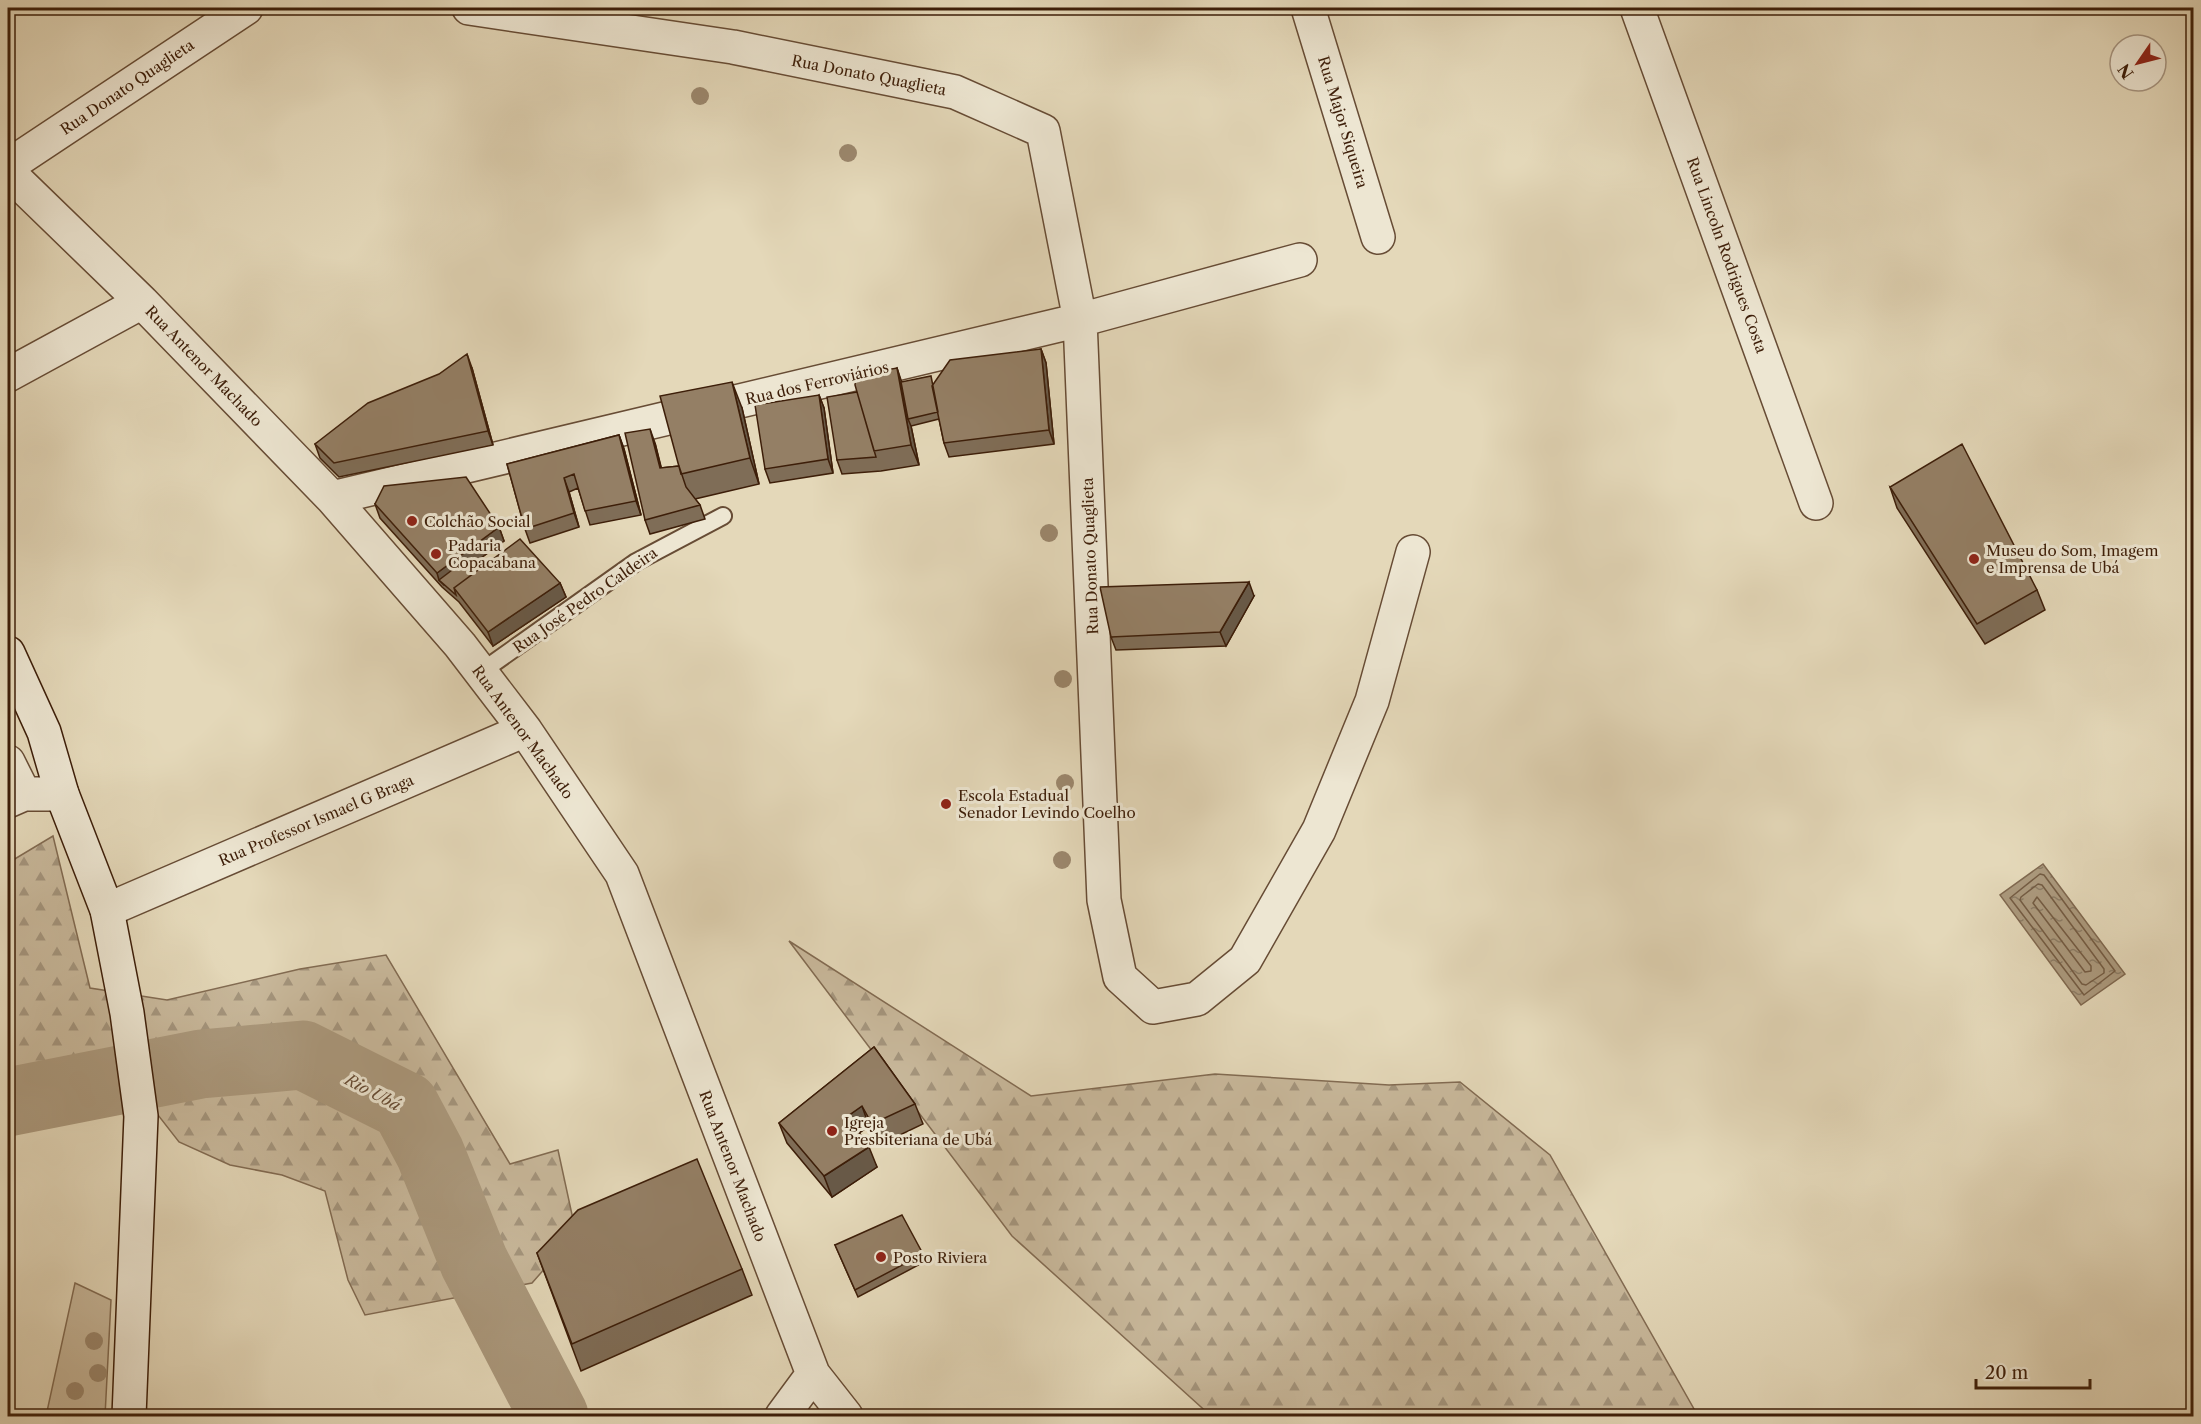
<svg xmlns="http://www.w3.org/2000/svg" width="2201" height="1424" font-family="'Libre Caslon Text',serif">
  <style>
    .green { fill: #c8b89b; stroke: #826b52; stroke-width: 1.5 }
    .forest { fill: url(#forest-firs); stroke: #826b52; stroke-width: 1.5 }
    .water { fill: url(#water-ripples); stroke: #7f684f; stroke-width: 1.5 }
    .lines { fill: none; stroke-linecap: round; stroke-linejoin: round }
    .shore { stroke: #745c43; stroke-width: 1.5 }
    .river { stroke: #ab997d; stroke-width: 69 }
    .lane-casing { stroke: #674c35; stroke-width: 20 }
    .street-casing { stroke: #674c35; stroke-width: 36 }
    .secondary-casing { stroke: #3d1e09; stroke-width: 36 }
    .lane { stroke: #ede6d2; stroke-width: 16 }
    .street { stroke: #ede6d2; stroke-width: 33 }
    .secondary { stroke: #ede6d2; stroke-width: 33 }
    .tree { fill: #9b876d }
    .wall { fill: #7f6d57; stroke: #3d1e09; stroke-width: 1.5 }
    .shaded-wall { fill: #685947; stroke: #3d1e09; stroke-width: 1.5 }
    .building { fill: #947f65; stroke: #3d1e09; stroke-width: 1.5 }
    .poi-dot { fill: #8f2418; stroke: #ede6d2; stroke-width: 2 }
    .labels { text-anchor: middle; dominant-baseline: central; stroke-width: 6; stroke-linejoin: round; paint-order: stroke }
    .street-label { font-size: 15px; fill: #3d1e09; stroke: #ede6d2 }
    .poi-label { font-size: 15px; fill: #3d1e09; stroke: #ede6d2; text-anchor: start }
    .water-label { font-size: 16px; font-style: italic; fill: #644932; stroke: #ede6d2 }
  </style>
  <defs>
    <pattern id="forest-firs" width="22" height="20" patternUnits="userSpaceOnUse" patternTransform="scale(1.5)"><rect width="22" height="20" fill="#c8b89b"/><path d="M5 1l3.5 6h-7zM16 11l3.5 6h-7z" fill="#a4957d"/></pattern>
    <pattern id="water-ripples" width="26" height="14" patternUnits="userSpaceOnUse" patternTransform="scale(1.5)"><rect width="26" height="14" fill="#ab997d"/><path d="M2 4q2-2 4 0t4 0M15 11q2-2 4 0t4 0" fill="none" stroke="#8c7c65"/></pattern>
  </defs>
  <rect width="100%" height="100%" fill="#e4d8b9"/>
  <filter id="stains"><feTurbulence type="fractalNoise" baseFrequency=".00333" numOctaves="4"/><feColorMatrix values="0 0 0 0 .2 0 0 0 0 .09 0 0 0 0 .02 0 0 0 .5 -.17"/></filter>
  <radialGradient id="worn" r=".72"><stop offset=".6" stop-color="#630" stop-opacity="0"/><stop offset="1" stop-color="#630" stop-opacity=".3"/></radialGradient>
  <path class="green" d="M75 1283 111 1300 105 1416H46Z"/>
  <path class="forest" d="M53 836 90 988 167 1000 300 969 386 955 510 1164 558 1150 576 1233 532 1283 365 1315 348 1280 325 1191 282 1175 230 1165 179 1142 130 1079 38 1098 8 1119V863Z
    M789 941 1031 1096 1215 1074 1389 1085 1460 1082 1550 1155 1698 1416H1211L1012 1236Z"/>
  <path class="water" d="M2043 864 2125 974 2081 1005 2000 895Z"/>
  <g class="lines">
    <path class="shore" d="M2040 874 2044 875 2115 971 2084 995 2010 898Z
      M2038 884 2042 885 2104 969V973L2086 985 2082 984 2020 900 2021 897Z
      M2037 897 2091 966V971L2085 972 2033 903Z"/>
    <path class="river" d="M8 1102 201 1064 303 1055 405 1106 430 1153 474 1262 554 1416"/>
    <g class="lane-casing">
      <path id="lane" d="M481 672 636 562 723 516"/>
    </g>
    <g class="street-casing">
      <path id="street" d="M469 8 733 47 955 92 1043 131 1080 320 1104 900 1120 977 1153 1007 1197 999 1245 960 1319 830 1372 701 1413 552
        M1308 8 1378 237
        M1637 8 1816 503
        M8 166 246 8
        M8 172 142 302 332 498 460 645 525 730 622 874 813 1374 846 1416
        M8 375 142 302
        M332 498 1080 320 1300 260
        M8 762 24 794
        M8 801 24 794H62
        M107 910 525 730
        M782 1416 813 1374"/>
    </g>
    <g class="secondary-casing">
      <path id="secondary" d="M8 653 44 732 62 794 107 910 127 1013 141 1116 129 1416"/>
    </g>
    <use href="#lane" class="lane"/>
    <use href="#street" class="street"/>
    <use href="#secondary" class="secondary"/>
  </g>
  <g class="tree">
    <circle cx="700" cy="96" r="9"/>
    <circle cx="848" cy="153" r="9"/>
    <circle cx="1049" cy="533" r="9"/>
    <circle cx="1063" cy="679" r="9"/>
    <circle cx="1065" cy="783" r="9"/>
    <circle cx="1062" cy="860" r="9"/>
    <circle cx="94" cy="1341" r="9"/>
    <circle cx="98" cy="1373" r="9"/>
    <circle cx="75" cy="1391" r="9"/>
  </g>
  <path class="wall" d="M1041 349 1046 363 1054 444 949 457 944 443 939 419 911 426 919 465 881 471 842 474 837 460 857 392 897 368 901 382 933 384Z
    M472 368 493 445 339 477 320 458 315 444Z
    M819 395 824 408 833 473 770 483 765 469Z
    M742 408 759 484 695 499 700 505 705 519 650 534 645 520 655 443 661 468 679 466Z
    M619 435 624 449 641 515 590 525 578 488 569 492 579 527 530 543 525 529 507 464Z
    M1890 487 2037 590 2045 610 1985 644 1897 508Z
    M375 504 499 527 504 541 469 567 474 573 560 583 566 597 493 646 459 602 442 587 380 518Z
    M1254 596 1226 646 1116 650 1111 637Z
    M874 1047 915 1104 923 1124 879 1145 869 1126 859 1133 877 1167 832 1197 787 1143 779 1123Z
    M835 1245 923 1254 926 1261 858 1297Z
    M537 1253 742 1269 752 1295 581 1371Z"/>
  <path class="shaded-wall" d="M1041 349 1046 363 1054 444 1049 430Z
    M467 354 472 368 493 445 488 431Z
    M897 368 904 389 908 419 911 426 919 465 911 445Z
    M732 382 742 408 759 484 750 458Z
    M819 395 824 408 833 473 828 459Z
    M650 429 655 443 665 482 660 468Z
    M619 435 624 449 641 515 636 501Z
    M564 478 569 492 579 527 574 513Z
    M499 527 504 541 444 585 439 580 437 573Z
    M1249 582 1254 596 1226 646 1220 632Z
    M560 583 566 597 493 646 488 632Z
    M862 1106 869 1126 855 1136 848 1116Z
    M869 1147 877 1167 832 1197 824 1176Z"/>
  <path class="building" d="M1041 349 1049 430 944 443 932 386 950 360Z
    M467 354 488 431 334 463 315 444 368 403 439 374Z
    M897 368 911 445 874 451 855 385 856 375Z
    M931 376 938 412 908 419 901 382Z
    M732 382 750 458 681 474 660 396Z
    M857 392 876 457 837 460 827 397Z
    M819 395 828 459 765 469 755 405Z
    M650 429 660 468 679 466 686 487 700 505 645 520 625 433Z
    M619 435 636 501 585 511 574 474 564 478 574 513 525 529 507 464Z
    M1962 444 2037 590 1977 624 1890 487Z
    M466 477 499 527 437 573 375 504 384 486Z
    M520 539 560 583 488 632 454 588Z
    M464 561 474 573 454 588 456 595 439 580Z
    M1249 582 1220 632 1111 637 1100 587Z
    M874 1047 915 1104 872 1124 862 1106 848 1116 869 1147 824 1176 779 1123Z
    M697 1159 742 1269 572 1344 537 1253 578 1210Z
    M902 1215 923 1254 855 1290 835 1245Z"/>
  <g class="poi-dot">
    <circle cx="412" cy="521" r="6"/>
    <circle cx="436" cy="554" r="6"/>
    <circle cx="1974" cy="559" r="6"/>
    <circle cx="946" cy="804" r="6"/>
    <circle cx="832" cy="1131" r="6"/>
    <circle cx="881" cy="1257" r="6"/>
  </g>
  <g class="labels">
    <g class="street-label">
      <text transform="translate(869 75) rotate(11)">Rua Donato Quaglieta</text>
      <text transform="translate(127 87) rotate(-34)">Rua Donato Quaglieta</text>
      <text transform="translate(1343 122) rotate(73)">Rua Major Siqueira</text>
      <text transform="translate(1727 255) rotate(70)">Rua Lincoln Rodrigues Costa</text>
      <text transform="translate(204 366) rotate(46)">Rua Antenor Machado</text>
      <text transform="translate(817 383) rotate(-13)">Rua dos Ferroviários</text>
      <text transform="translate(1090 556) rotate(-92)">Rua Donato Quaglieta</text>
      <text transform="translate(585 600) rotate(-35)">Rua José Pedro Caldeira</text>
      <text transform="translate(523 732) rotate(54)">Rua Antenor Machado</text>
      <text transform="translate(316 820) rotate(-23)">Rua Professor Ismael G Braga</text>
      <text transform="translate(733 1166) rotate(69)">Rua Antenor Machado</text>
    </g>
    <g class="poi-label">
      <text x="424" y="521">Colchão Social</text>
      <text x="448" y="545">Padaria<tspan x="448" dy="17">Copacabana</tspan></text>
      <text x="1986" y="550">Museu do Som, Imagem<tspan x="1986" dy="17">e Imprensa de Ubá</tspan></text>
      <text x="958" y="795">Escola Estadual<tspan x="958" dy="17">Senador Levindo Coelho</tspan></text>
      <text x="844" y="1122">Igreja<tspan x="844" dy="17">Presbiteriana de Ubá</tspan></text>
      <text x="893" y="1257">Posto Riviera</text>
    </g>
    <g class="water-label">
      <text transform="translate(373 1092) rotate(28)">Rio Ubá</text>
    </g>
  </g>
  <rect width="2201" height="1424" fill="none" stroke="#e4d8b9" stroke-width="30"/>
  <rect x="9" y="9" width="2183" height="1406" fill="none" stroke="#3d1e09" stroke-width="3"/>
  <rect x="15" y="15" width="2171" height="1394" fill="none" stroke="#3d1e09" stroke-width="1.5"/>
  <g transform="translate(2138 63) rotate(235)"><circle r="28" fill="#ede6d2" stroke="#a79682" stroke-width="1.5"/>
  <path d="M0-4.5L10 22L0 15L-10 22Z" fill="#8f2418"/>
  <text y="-9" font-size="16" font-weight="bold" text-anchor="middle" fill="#3d1e09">N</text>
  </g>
  <path d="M1976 1379v9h114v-9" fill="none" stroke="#3d1e09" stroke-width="3"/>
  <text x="1985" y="1379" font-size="18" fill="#3d1e09" stroke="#ede6d2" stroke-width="4.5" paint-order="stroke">20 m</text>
  <rect width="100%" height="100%" filter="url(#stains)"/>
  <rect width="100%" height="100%" fill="url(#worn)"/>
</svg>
